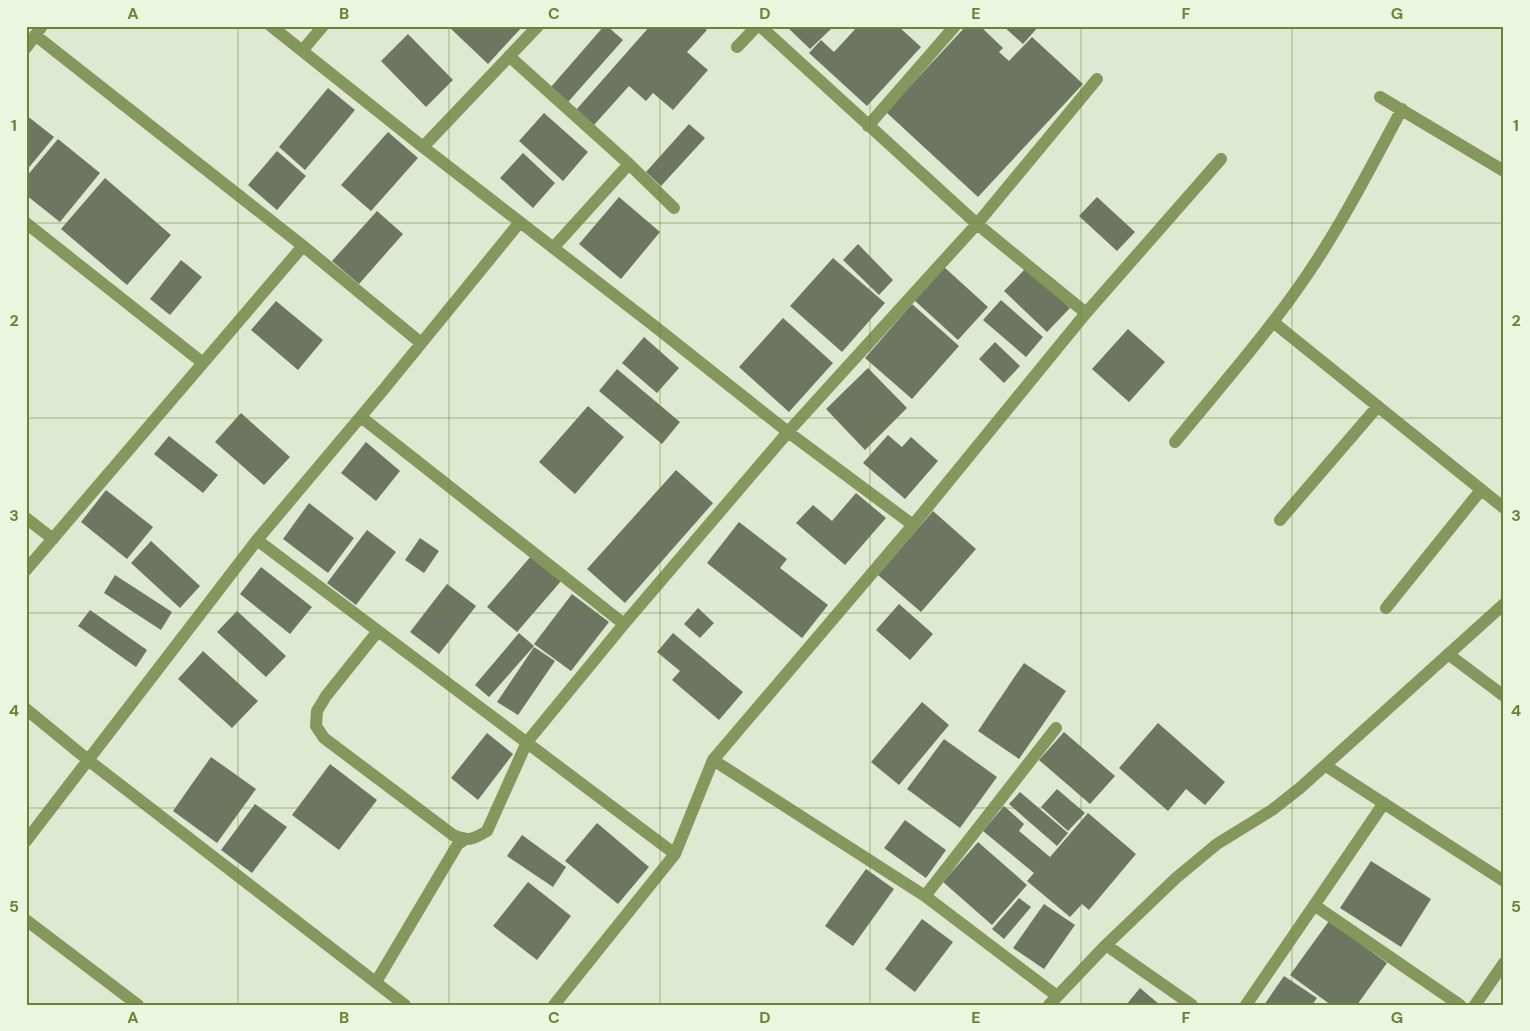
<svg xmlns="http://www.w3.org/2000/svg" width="1530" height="1031" font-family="'DM Sans',sans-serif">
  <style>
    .building { fill: #6e7561 }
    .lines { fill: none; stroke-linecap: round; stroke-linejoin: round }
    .street { stroke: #84985d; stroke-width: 12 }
    .grid { fill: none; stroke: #6b8335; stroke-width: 1; stroke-opacity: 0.55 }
    .neatline { fill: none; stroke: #6b8335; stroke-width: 2 }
    .grid-label { font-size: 16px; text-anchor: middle; font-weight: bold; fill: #6b8335 }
  </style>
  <rect width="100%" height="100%" fill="#dfe8d1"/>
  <path class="building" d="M448 26H523L488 64Z
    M604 26H607L623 40 568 102 551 87Z
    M650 26H702L707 30 687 52 708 70 673 110 653 93 646 101 629 86 594 125 576 110Z
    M786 26H830L832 28 810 49Z
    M858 26H898L921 47 867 106 809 53 821 40 834 52Z
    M966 26H980L1003 48 999 52 1009 61 1032 37 1083 84 978 197 886 112Z
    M1003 26H1039L1023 44Z
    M408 34 453 80 426 107 381 61Z
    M328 88 355 110 305 170 279 147Z
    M544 113 588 152 563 181 519 141Z
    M26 115 54 137 26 171Z
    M689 124 705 138 661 186 646 172Z
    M388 132 418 158 371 211 341 185Z
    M58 139 100 173 60 222 26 195V177Z
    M277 151 306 176 277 210 248 185Z
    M523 153 555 183 533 208 500 178Z
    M105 178 171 235 127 285 61 229Z
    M619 197 660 232 621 279 579 244Z
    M1097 197 1135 232 1117 251 1079 216Z
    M377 211 403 234 359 284 332 261Z
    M858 244 893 280 879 295 843 260Z
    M833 258 885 303 842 352 790 306Z
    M181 260 202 277 170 315 150 299Z
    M943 266 988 307 958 340 913 299Z
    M1027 267 1070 308 1047 332 1004 291Z
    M1001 300 1043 337 1026 357 983 320Z
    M276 301 323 340 298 370 251 330Z
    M912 304 959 346 912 399 865 358Z
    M783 318 833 363 789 412 739 367Z
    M1128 329 1165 362 1129 402 1092 369Z
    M644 337 679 368 657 393 622 363Z
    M995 342 1020 366 1004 383 979 359Z
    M868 368 907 408 865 450 826 409Z
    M617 369 680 422 662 444 599 391Z
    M588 406 624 437 575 494 539 462Z
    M241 413 290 457 264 485 215 442Z
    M888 435 902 447 911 437 938 461 905 499 863 463Z
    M169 436 218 475 203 493 154 454Z
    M366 442 400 471 376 501 341 473Z
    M676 470 713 503 625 603 587 569Z
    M106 490 153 527 127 559 81 522Z
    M856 493 886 518 845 565 796 523 813 505 832 521Z
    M309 503 354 538 328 573 283 539Z
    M933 511 976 549 921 612 878 575Z
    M739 522 787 559 780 568 828 605 802 638 707 563Z
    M367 530 396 552 356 605 327 583Z
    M420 538 439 551 424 573 405 560Z
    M151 541 200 586 180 608 131 563Z
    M532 555 562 580 517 632 487 607Z
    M261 567 312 607 290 634 240 594Z
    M115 575 172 612 161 630 104 593Z
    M447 584 476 606 439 654 410 632Z
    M572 594 609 622 571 671 534 644Z
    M899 604 933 634 910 660 876 630Z
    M698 608 714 623 700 638 684 624Z
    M90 610 147 650 136 667 78 626Z
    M237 611 286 656 266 677 217 632Z
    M519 633 534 646 489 697 475 685Z
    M673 633 743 692 719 720 672 680 680 671 657 652Z
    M534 647 555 661 518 715 497 702Z
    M203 651 258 701 232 728 178 679Z
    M1024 663 1066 691 1019 759 978 731Z
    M922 702 949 725 899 785 871 762Z
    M1158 723 1225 782 1205 805 1186 789 1168 811 1119 768Z
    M1064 732 1115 776 1090 804 1039 760Z
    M487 733 513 754 478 800 451 778Z
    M944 739 997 777 960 828 907 789Z
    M211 757 256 789 217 843 173 811Z
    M330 764 377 800 339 850 292 815Z
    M1057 789 1085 813 1068 831 1041 807Z
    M1020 792 1068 833 1057 846 1009 804Z
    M255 804 287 827 252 873 221 850Z
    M1004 806 1024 824 1019 831 1050 857 1088 813 1136 854 1089 910 1082 904 1070 917 1027 881 1034 873 983 831Z
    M905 820 946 850 926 878 884 848Z
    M597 823 649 867 618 904 565 861Z
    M522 835 566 867 553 887 507 856Z
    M978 842 1027 885 992 925 943 882Z
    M1371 861 1431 899 1401 947 1340 908Z
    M866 869 894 889 853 946 825 926Z
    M528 882 571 916 537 960 493 926Z
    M1019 898 1031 907 1004 939 992 929Z
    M1044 904 1075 925 1044 969 1013 948Z
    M922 919 953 942 915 992 885 969Z
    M1329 921 1387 963 1357 1005H1331L1290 975Z
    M1284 976 1317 998 1312 1005H1264Z
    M1140 988 1160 1005H1126Z"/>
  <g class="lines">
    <path class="street" d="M271 26 423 147 653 325 788 432 913 525
      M760 26 977 224 1086 313
      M35 35 303 246 421 343
      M737 47 757 26
      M26 48 42 26
      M302 51 323 26
      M509 56 629 164 674 208
      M1380 97 1504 171
      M868 126 955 26
      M423 147 538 26
      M26 223 203 363
      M553 248 629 164
      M1273 322 1504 508
      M361 417 624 624
      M1175 442C1220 387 1267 334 1307 275 1343 222 1372 165 1402 109
      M26 518 53 539
      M1280 520 1378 406
      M257 540 675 854
      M26 570 303 246
      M1386 608 1481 490
      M378 631 326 696 317 711 316 726 324 738 453 835C468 842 474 839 487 831L527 742 624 624 788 432 977 224 1097 79
      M1448 654 1504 696
      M26 709 88 760 405 1005
      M713 760 925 896 1057 996
      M1326 766 1504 881
      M26 841 257 540 384 389 520 222
      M925 896 1056 728
      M1314 905 1460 1005
      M26 920 138 1005
      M1106 945 1192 1005
      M376 982 458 844 464 840
      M554 1005 675 854 713 760 913 525 1086 313 1221 159
      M1049 1005 1106 945 1176 878 1217 844 1272 810 1300 788 1504 604
      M1246 1005 1384 803
      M1475 1005 1504 963"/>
  </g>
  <path class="grid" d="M238 26V1005M449 26V1005M660 26V1005M870 26V1005M1081 26V1005M1292 26V1005M26 223H1504M26 418H1504M26 613H1504M26 808H1504"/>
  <rect width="1530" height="1031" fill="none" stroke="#ecf5de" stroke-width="55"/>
  <rect x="28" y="28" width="1474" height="976" class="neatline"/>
  <g class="grid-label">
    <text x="133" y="19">A</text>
    <text x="344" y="19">B</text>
    <text x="554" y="19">C</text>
    <text x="765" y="19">D</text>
    <text x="976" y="19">E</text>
    <text x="1186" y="19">F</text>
    <text x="1397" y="19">G</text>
    <text x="14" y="131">1</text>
    <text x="1516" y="131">1</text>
    <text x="14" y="326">2</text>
    <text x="1516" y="326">2</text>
    <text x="14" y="521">3</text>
    <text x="1516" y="521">3</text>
    <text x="14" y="716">4</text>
    <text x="1516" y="716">4</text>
    <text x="14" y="912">5</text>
    <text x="1516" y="912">5</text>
    <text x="133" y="1023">A</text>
    <text x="344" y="1023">B</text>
    <text x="554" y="1023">C</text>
    <text x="765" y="1023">D</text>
    <text x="976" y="1023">E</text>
    <text x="1186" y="1023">F</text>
    <text x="1397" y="1023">G</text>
  </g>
</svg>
